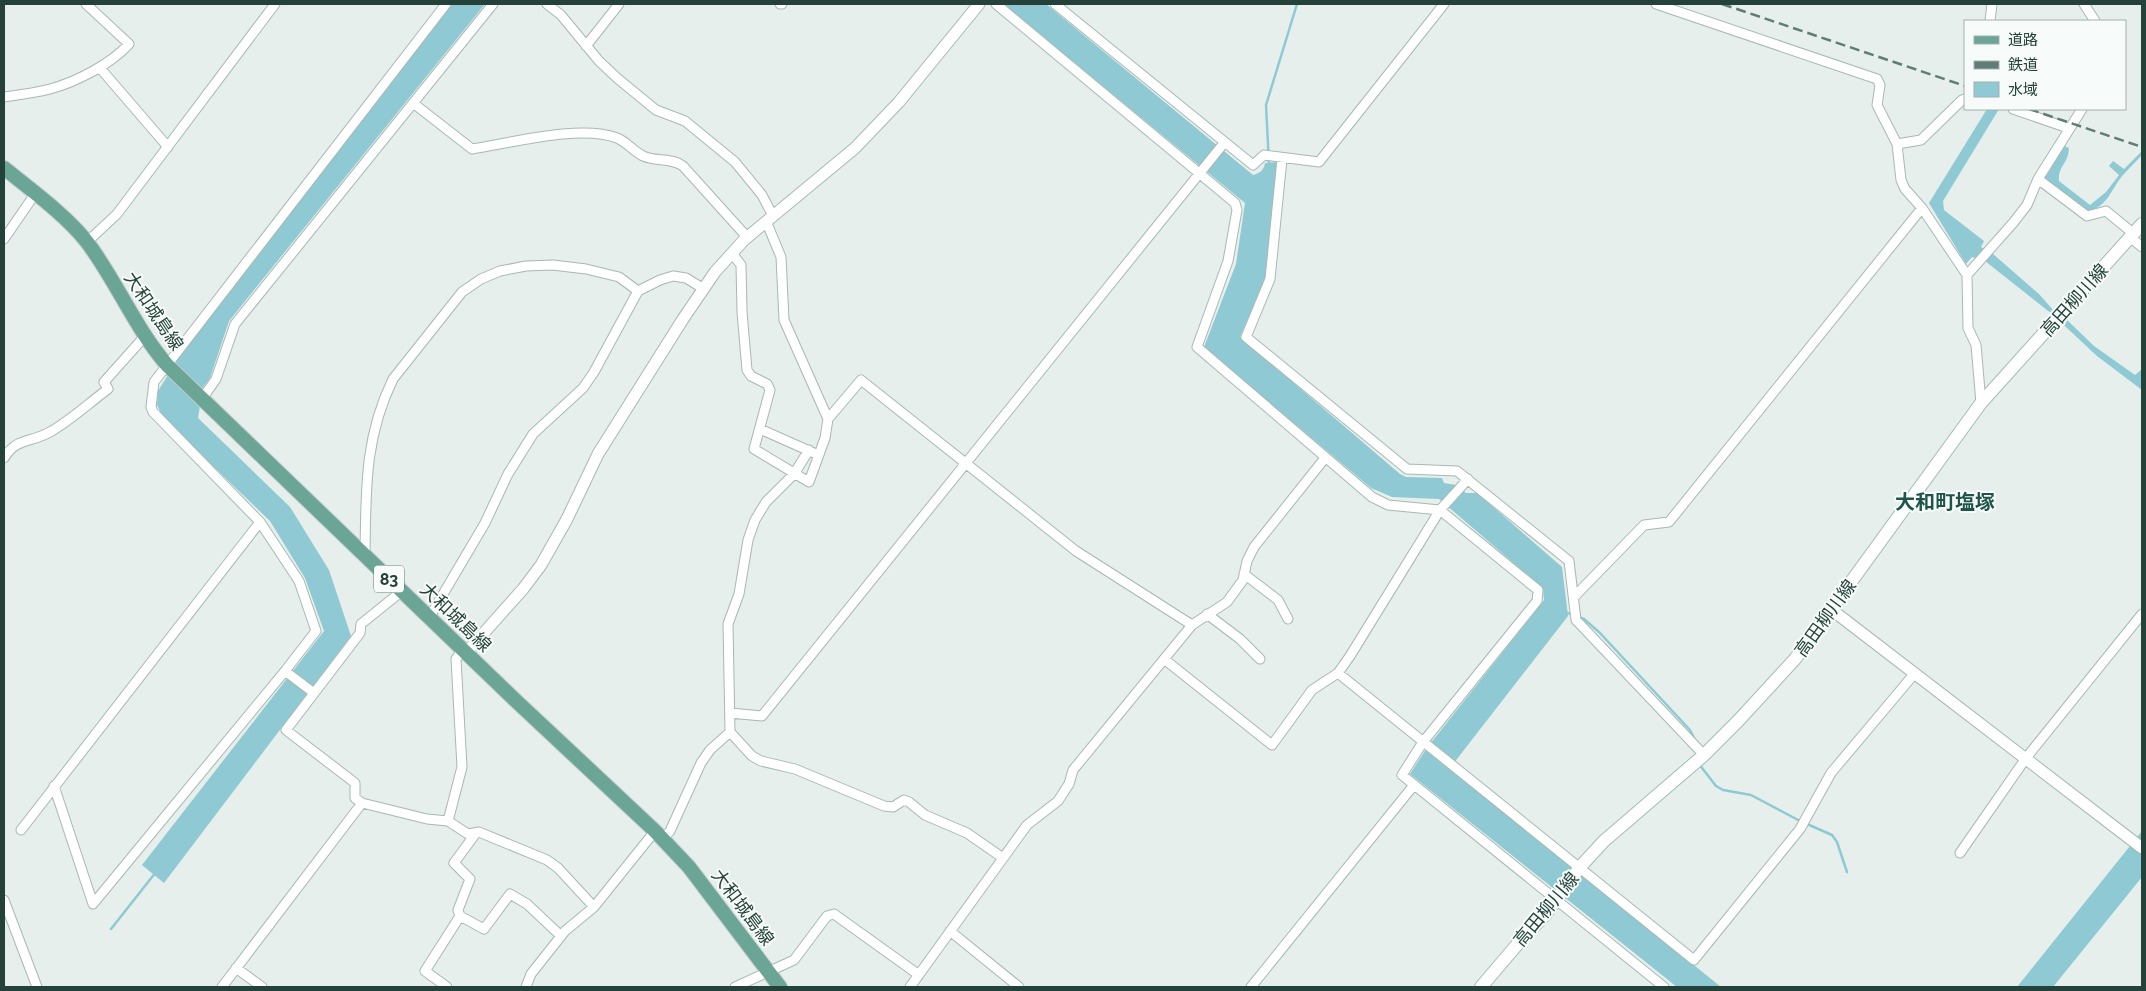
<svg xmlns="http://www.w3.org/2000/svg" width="2146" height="991" font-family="Raleway,'Noto Sans JP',sans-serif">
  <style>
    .water { fill: #8ec9d4 }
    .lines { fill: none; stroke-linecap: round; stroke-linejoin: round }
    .stream { stroke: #8ec9d4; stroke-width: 2.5 }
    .minor-casing { stroke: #a8b8b2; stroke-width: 11 }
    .tertiary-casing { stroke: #a8b8b2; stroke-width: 13 }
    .secondary-casing { stroke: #a4bbb3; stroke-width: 14 }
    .primary-casing { stroke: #c2cac8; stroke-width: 16 }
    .minor { stroke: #fff; stroke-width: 9 }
    .tertiary { stroke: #fff; stroke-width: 11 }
    .secondary { stroke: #fff; stroke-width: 12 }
    .primary { stroke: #6aa596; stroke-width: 14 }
    .rail { stroke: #5f7d75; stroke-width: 2.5; stroke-dasharray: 10 5; stroke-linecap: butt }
    .labels { text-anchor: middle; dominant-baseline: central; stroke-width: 4; stroke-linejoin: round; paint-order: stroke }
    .shield { fill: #f7fbf9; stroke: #637a73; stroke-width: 1 }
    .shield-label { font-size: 16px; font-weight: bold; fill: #24423a }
    .street-label { font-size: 18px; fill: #24423a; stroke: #f7fbf9 }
    .quarter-label { font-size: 20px; font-weight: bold; fill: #1f5548; stroke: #f7fbf9 }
  </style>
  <rect width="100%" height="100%" fill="#e6efeb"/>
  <path class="water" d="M452 4H485L229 321 210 378 203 387 198 418 290 507 329 570 351 636 164 883 142 865 324 631 305 578 270 521 164 419 157 405 158 391 179 357Z
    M1003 4H1046L1253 175C1260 173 1264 170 1265 163L1278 162 1265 279 1240 337 1400 474 1406 477 1442 478 1444 483 1456 485 1466 493H1477L1562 567 1568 616 1450 768 1721 987H1677L1410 774 1426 749 1544 600 1543 588 1439 499 1392 497 1371 488 1204 347 1236 264 1245 203Z
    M1987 109H1999L1943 201 1944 210 1984 241 1981 247 1993 254 2039 294 2054 311 2066 319 2094 346 2135 375 2142 369V390L2097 356 2052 314 1985 261 1972 257 1966 264 1929 203Z
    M2064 146 2069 148C2069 163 2057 167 2059 181L2090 205 2106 192 2119 175 2109 166 2113 161 2124 169 2142 151V155C2136 162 2129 168 2123 175 2112 188 2107 207 2089 211L2044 178Z
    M2142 831V877L2053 987H2017Z"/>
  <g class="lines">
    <path class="stream" d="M1269 164 1266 105 1297 4
      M1565 612 1584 619 1600 633 1690 730 1697 744
      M1699 764 1716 786 1723 790 1751 795 1802 822
      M1807 824 1832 835 1837 842 1847 872
      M111 929 156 872"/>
    <g class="minor-casing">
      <path id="minor" d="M547 4 561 15 599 61 617 78 656 110 685 121 735 162 762 195 773 216
        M780 4H782
        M996 4 1235 203 1237 210 1228 261 1197 347 1372 497 1388 505 1440 510 1538 590 1537 601 1423 742 1402 775 1664 987
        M1055 4 1253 165 1264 155 1319 162 1444 4
        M1656 4 1877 79 1880 85 1877 105 1897 144 1901 180 1905 189 1922 208 1967 275 1968 328 1976 345 1981 403
        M2084 4 2095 21
        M1990 21 1992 4
        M586 46 619 4
        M100 68 168 147
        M4 97C19 95 35 93 50 89 76 82 111 64 129 44L86 4
        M413 103 472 149C511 143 581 124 617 138 627 142 633 151 643 156 656 162 671 157 683 166L747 237
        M2013 109 2068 128
        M1897 144 1921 140 1962 100 1965 99
        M1282 159 1270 279 1246 337 1407 469 1457 471 1569 561 1576 620 1704 755
        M2038 179 2087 216 2106 211 2134 234
        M766 221 781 257 784 320 828 419
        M2130 237 2142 247
        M4 239 35 194
        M87 242 117 214 275 4
        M732 253 741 265 742 312 747 370 751 376 767 384 770 390 754 449 809 482 825 438 828 419 861 380 1076 551 1192 625
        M1967 275 2013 223 2027 205 2038 179 2082 109
        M202 399 216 379 235 324 493 4
        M760 429 814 453
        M809 450 794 474 766 502 755 520 748 540 739 594 728 624 730 732 752 756 761 761 795 769 884 806 893 807 904 800 909 802 925 815 967 833 1003 858
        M4 458C17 437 31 443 50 432 71 420 89 403 108 389L104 382 145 336
        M365 555C366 492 364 438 393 379L462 292 481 279 500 271 526 266 553 265 586 269 619 277 638 291
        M1244 574 1278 600 1288 619
        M402 591 361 624 360 633 286 730 355 783V798L362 803 427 819 448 821 468 834 479 832 547 860 558 868 594 907
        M1574 597 1644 525 1669 522 1922 208
        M1207 614 1240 639 1260 659
        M429 618 485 523 508 474 533 434 583 388 594 372 638 291 660 280 673 276 686 278 704 289
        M1164 659 1272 745 1312 690 1338 673 1350 656 1440 510 1468 479
        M285 671 314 693
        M1338 673 1694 960 1800 829 1831 773 1915 673
        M730 713 762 716 1224 143
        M54 786 93 904 285 671 316 631 299 581 260 522 153 412 151 407 154 382 446 4
        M448 821 462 767 456 659 463 649
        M21 830 260 522
        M663 839 670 831 701 763 710 750 730 732
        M1960 853 2026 758 2142 614
        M4 900 37 987
        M460 916 484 929 510 894 527 904 561 936
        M950 931 1019 987
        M236 968 262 987
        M222 987 362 803
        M447 987 425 971 460 916 458 910 470 879 454 863 476 833
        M526 987 531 974 565 931 594 907 655 831
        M735 987 794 960 827 916 834 914 919 975
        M910 987 1027 825 1058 801 1069 784 1073 770 1192 625 1227 602 1243 580 1247 561 1254 547 1325 458
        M1251 987 1414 785"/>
    </g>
    <g class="tertiary-casing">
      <path id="tertiary" d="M1832 610 2142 848
        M466 653 523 589 541 565 567 519 598 454 683 319 715 272 744 240 855 148 899 102 979 4"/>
    </g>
    <g class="secondary-casing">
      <path id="secondary" d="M1481 987 1521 940 1546 914 1580 867 1604 841 1704 755 1738 721 1795 659 1981 403 2142 224"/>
    </g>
    <g class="primary-casing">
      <path id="primary" d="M4 168C30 189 67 216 87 242 117 282 135 328 167 365L514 699 655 831 689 867 780 987"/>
    </g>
    <use href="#minor" class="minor"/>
    <use href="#tertiary" class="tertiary"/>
    <use href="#secondary" class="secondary"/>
    <use href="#primary" class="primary"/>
    <path class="rail" d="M1722 4 1965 86
      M2029 109 2142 147"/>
  </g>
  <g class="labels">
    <rect class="shield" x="374" y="565.5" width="30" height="27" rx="4"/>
    <g class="shield-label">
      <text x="389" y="579">83</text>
    </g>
    <g class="street-label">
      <text transform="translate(2074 300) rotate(-48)">高田柳川線</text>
      <text transform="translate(154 311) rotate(56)">大和城島線</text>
      <text transform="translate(456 617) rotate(44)">大和城島線</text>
      <text transform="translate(1825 618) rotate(-54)">高田柳川線</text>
      <text transform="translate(743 907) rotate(53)">大和城島線</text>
      <text transform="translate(1546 909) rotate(-50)">高田柳川線</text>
    </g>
    <g class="quarter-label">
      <text x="1945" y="502">大和町塩塚</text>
    </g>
  </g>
  <rect width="2146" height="991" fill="none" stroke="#24423a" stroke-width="10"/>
  <rect x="1964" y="20" width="162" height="90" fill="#f7fbf9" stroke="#a3b1ad"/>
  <rect x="1974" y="36" width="25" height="8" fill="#6aa596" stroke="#a3b1ad"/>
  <text x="2008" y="45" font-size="15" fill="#24423a">道路</text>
  <rect x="1974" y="61" width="25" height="8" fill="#5f7d75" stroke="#a3b1ad"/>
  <text x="2008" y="70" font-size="15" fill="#24423a">鉄道</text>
  <rect x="1974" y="82" width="25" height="15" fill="#8ec9d4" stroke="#a3b1ad"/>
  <text x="2008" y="95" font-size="15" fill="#24423a">水域</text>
</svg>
